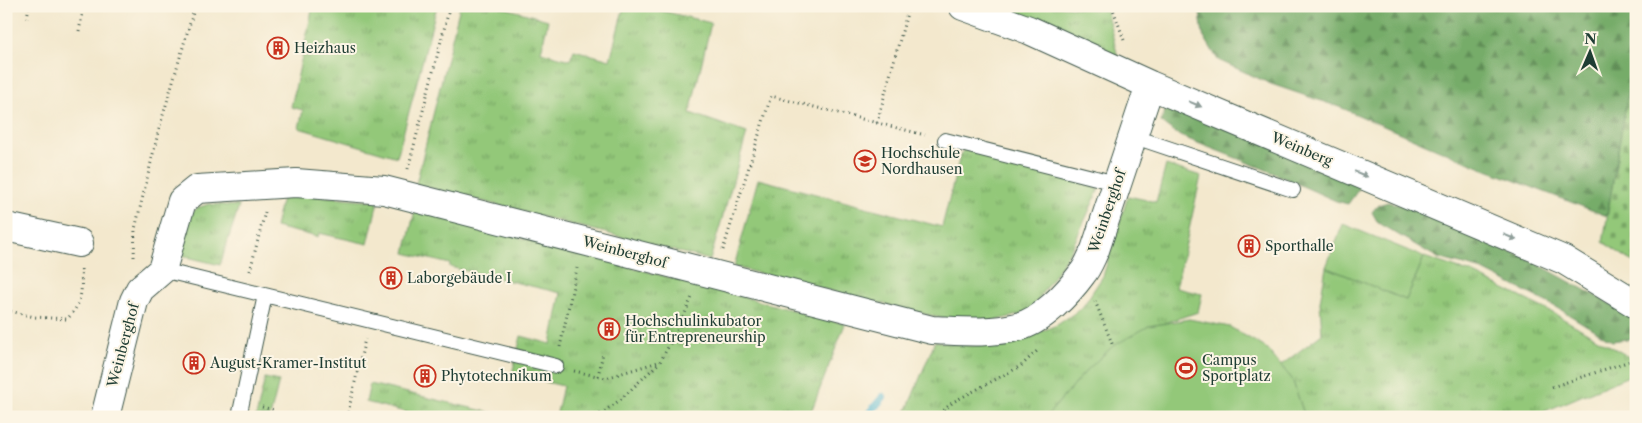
<svg xmlns="http://www.w3.org/2000/svg" width="1642" height="423" font-family="'Libre Caslon Text',serif">
  <style>
    .grass { fill: url(#grass-tufts); stroke: #598256 }
    .forest { fill: url(#forest-firs); stroke: #4a744e }
    .cemetery { fill: url(#cemetery-stones); stroke: #598256 }
    .pitch { fill: #93c879; stroke: #598256 }
    .lines { fill: none; stroke-linecap: round; stroke-linejoin: round }
    .stream { stroke: #52b6d0; stroke-width: 8 }
    .lane-casing { stroke: #3f574b; stroke-width: 16 }
    .street-casing { stroke: #3f574b; stroke-width: 30 }
    .path { stroke: #3f574b; stroke-width: 3; stroke-dasharray: 1 4; stroke-linecap: butt }
    .lane { stroke: #fff; stroke-width: 14 }
    .street { stroke: #fff; stroke-width: 28 }
    .oneway { fill: #8f9e9a }
    .labels { text-anchor: middle; dominant-baseline: central; stroke-width: 4; stroke-linejoin: round; paint-order: stroke }
    .poi-label { font-size: 14px; fill: #1f3d34; stroke: #fcf5e5; text-anchor: start }
    .street-label { font-size: 14px; fill: #1f3d34; stroke: #fcf5e5 }
  </style>
  <defs>
    <pattern id="grass-tufts" width="24" height="20" patternUnits="userSpaceOnUse" patternTransform="scale(1.25)"><rect width="24" height="20" fill="#93c879"/><path d="M3 7l-1-3M5 7V3M7 7l1-3M15 17l-1-3M17 17v-4M19 17l1-3" fill="none" stroke="#77a464"/></pattern>
    <pattern id="forest-firs" width="22" height="20" patternUnits="userSpaceOnUse" patternTransform="scale(1.25)"><rect width="22" height="20" fill="#76ac69"/><path d="M5 1l3.5 6h-7zM16 11l3.5 6h-7z" fill="#608d57"/></pattern>
    <pattern id="cemetery-stones" width="16" height="16" patternUnits="userSpaceOnUse" patternTransform="scale(1.25)"><rect width="16" height="16" fill="#93c879"/><path d="M2 7V4a2 2 0 0 1 4 0v3zM10 15v-3a2 2 0 0 1 4 0v3z" fill="#77a464"/></pattern>
  </defs>
  <rect width="100%" height="100%" fill="#fcf5e5"/>
  <filter id="ink" filterUnits="userSpaceOnUse"><feTurbulence type="fractalNoise" baseFrequency=".02" numOctaves="2"/><feDisplacementMap in="SourceGraphic" scale="10" xChannelSelector="R" yChannelSelector="G"/><feConvolveMatrix kernelMatrix="1 2 1 2 8 2 1 2 1" color-interpolation-filters="sRGB"/></filter>
  <filter id="wash" filterUnits="userSpaceOnUse"><feTurbulence type="fractalNoise" baseFrequency=".0096" numOctaves="4" result="noise"/><feDisplacementMap in="SourceGraphic" scale="20" xChannelSelector="R" yChannelSelector="G"/><feGaussianBlur stdDeviation="1.12" result="paint"/><feColorMatrix in="noise" values="0 0 0 0 0 0 0 0 0 0 0 0 0 0 0 0 0 1.4 0 .05"/><feComposite in="paint" operator="in"/></filter>
  <g filter="url(#wash)">
    <rect width="100%" height="100%" fill="#f3e8cd"/>
    <path class="grass" d="M313 6H437L397 157 299 128 303 110 291 107Z
      M460 6H498L548 20 541 52 570 60 574 50 610 60 624 6H642L711 23 690 113 747 133 710 260 416 184Z
      M989 6H1058L1106 10 1118 57Z
      M964 149 1038 168 1099 189 1072 248 1030 312 989 322 949 320 734 267 758 179 942 227 959 160Z
      M1166 165 1201 176 1176 288 1202 294 1198 312 1161 324 1149 326 1086 371 1046 417H904L935 341 972 346 1020 340 1057 325 1082 308 1103 276 1128 196 1156 202Z
      M283 193 378 201 368 244 319 233 318 237 275 227Z
      M209 204 239 206 220 265 175 254 188 217 197 208Z
      M415 210 845 324 809 417H556L563 386 512 374 521 336 551 344 561 293 450 267V264L405 253Z
      M1424 257 1472 273 1555 314 1636 361V373L1531 417H1305L1292 379 1280 366 1322 334 1320 302 1326 267 1406 300Z
      M265 378 279 381 270 417H256Z
      M370 384 509 417H416L417 415 366 402Z"/>
    <path class="forest" d="M1199 6H1576L1600 12 1605 6H1636V45L1607 216 1474 165 1342 108 1271 84 1218 60 1203 35Z
      M1170 98 1361 186 1348 204 1336 201 1264 169 1180 136 1161 122Z
      M1388 202 1409 207 1495 247 1521 255 1636 318V338L1612 341 1558 308 1483 270 1438 258 1378 223 1372 212 1378 205Z"/>
    <path class="cemetery" d="M1636 45V264L1603 242Z"/>
    <path class="pitch" d="M1343 224 1424 257 1406 300 1326 267Z
      M1189 319 1230 327 1266 348 1292 379 1305 417H1046L1086 371 1113 346 1149 326Z"/>
    <g class="lines">
      <path class="stream" d="M866 417 883 397"/>
    </g>
  </g>
  <g filter="url(#ink)">
    <g class="lines">
      <g class="lane-casing">
        <path id="lane" d="M1132 136 1293 190
          M945 140 1116 183
          M162 270 556 366
          M239 417 265 295"/>
      </g>
      <g class="street-casing">
        <path id="street" d="M963 6 1029 30 1150 85 1564 260 1636 304
          M6 227 79 243
          M105 417 134 301 140 289 162 270 182 201 197 189 296 183 384 190 932 330C960 331 989 334 1017 327 1041 322 1068 293 1082 274 1088 267 1091 258 1095 250L1150 85"/>
      </g>
      <path class="path" d="M1112 6 1125 43
        M27 18 29 6
        M79 31 84 6
        M877 123 909 6
        M408 169 450 6
        M723 250 771 96 925 135
        M134 257 135 229 159 129 195 6
        M250 271 265 212
        M1095 301 1113 346
        M6 310 34 317 67 319C83 303 82 290 81 268
        M560 347 577 268
        M574 371 606 378 658 362
        M598 376 603 353
        M1552 387 1636 359
        M262 407 274 410
        M347 417 365 339
        M596 417 620 400 660 362 679 327 692 297
        M936 417 953 402 1021 366 1037 351"/>
      <use href="#lane" class="lane"/>
      <use href="#street" class="street"/>
    </g>
    <defs><path id="oneway-solid" d="M-6-.8H1V-3.2L6.5 0L1 3.2V.8H-6Z" transform="scale(1.25)"/></defs>
    <g class="oneway">
      <use href="#oneway-solid" transform="translate(1195 104) rotate(23)"/>
      <use href="#oneway-solid" transform="translate(1361 174) rotate(23)"/>
      <use href="#oneway-solid" transform="translate(1510 237) rotate(23)"/>
    </g>
  </g>
  <defs>
    <g id="building-ring" transform="scale(1.125)"><circle r="9.5" fill="#fcf5e5" stroke="#c8321e" stroke-width="1.5"/><path d="M-4-6H4V6H1V3H-1V6H-4ZM-2.5-4.3h1.7v1.8h-1.7ZM.8-4.3h1.7v1.8H.8ZM-2.5-1h1.7V.8h-1.7ZM.8-1h1.7V.8H.8Z" fill="#c8321e"/></g>
    <g id="university-ring" transform="scale(1.125)"><circle r="9.5" fill="#fcf5e5" stroke="#c8321e" stroke-width="1.5"/><path d="M0-5L7-2L0 1L-7-2ZM-4 1L0 2.5L4 1V4Q0 6-4 4Z" fill="#c8321e"/></g>
    <g id="stadium-ring" transform="scale(1.125)"><circle r="9.5" fill="#fcf5e5" stroke="#c8321e" stroke-width="1.5"/><path d="M0-5a6.5 5 0 1 0 0 10a6.5 5 0 1 0 0-10ZM-3.5-1.8h7v3.6h-7Z" fill="#c8321e"/></g>
  </defs>
  <g fill-rule="evenodd">
    <use href="#building-ring" x="278" y="48"/>
    <use href="#university-ring" x="865" y="161"/>
    <use href="#building-ring" x="1249" y="246"/>
    <use href="#building-ring" x="391" y="278"/>
    <use href="#building-ring" x="609" y="329"/>
    <use href="#building-ring" x="194" y="363"/>
    <use href="#stadium-ring" x="1186" y="368"/>
    <use href="#building-ring" x="425" y="376"/>
  </g>
  <g class="labels">
    <g class="poi-label">
      <text x="294" y="48">Heizhaus</text>
      <text x="881" y="153">Hochschule<tspan x="881" dy="16">Nordhausen</tspan></text>
      <text x="1265" y="246">Sporthalle</text>
      <text x="407" y="278">Laborgebäude I</text>
      <text x="625" y="321">Hochschulinkubator<tspan x="625" dy="16">für Entrepreneurship</tspan></text>
      <text x="1202" y="360">Campus<tspan x="1202" dy="16">Sportplatz</tspan></text>
      <text x="210" y="363">August-Kramer-Institut</text>
      <text x="441" y="376">Phytotechnikum</text>
    </g>
    <g class="street-label">
      <text transform="translate(1302 149) rotate(23)">Weinberg</text>
      <text transform="translate(1107 211) rotate(-71)">Weinberghof</text>
      <text transform="translate(625 252) rotate(15)">Weinberghof</text>
      <text transform="translate(123 345) rotate(-75)">Weinberghof</text>
    </g>
  </g>
  <rect width="1642" height="423" fill="none" stroke="#fcf5e5" stroke-width="25"/>
  <g transform="translate(1590 52) rotate(2)" stroke="#fcf5e5" stroke-width="4" paint-order="stroke">
  <path d="M0-4L9 19L0 12L-9 19Z" fill="#1f3d34"/>
  <text y="-8" font-size="14" font-weight="bold" text-anchor="middle" fill="#1f3d34">N</text>
  </g>
</svg>
